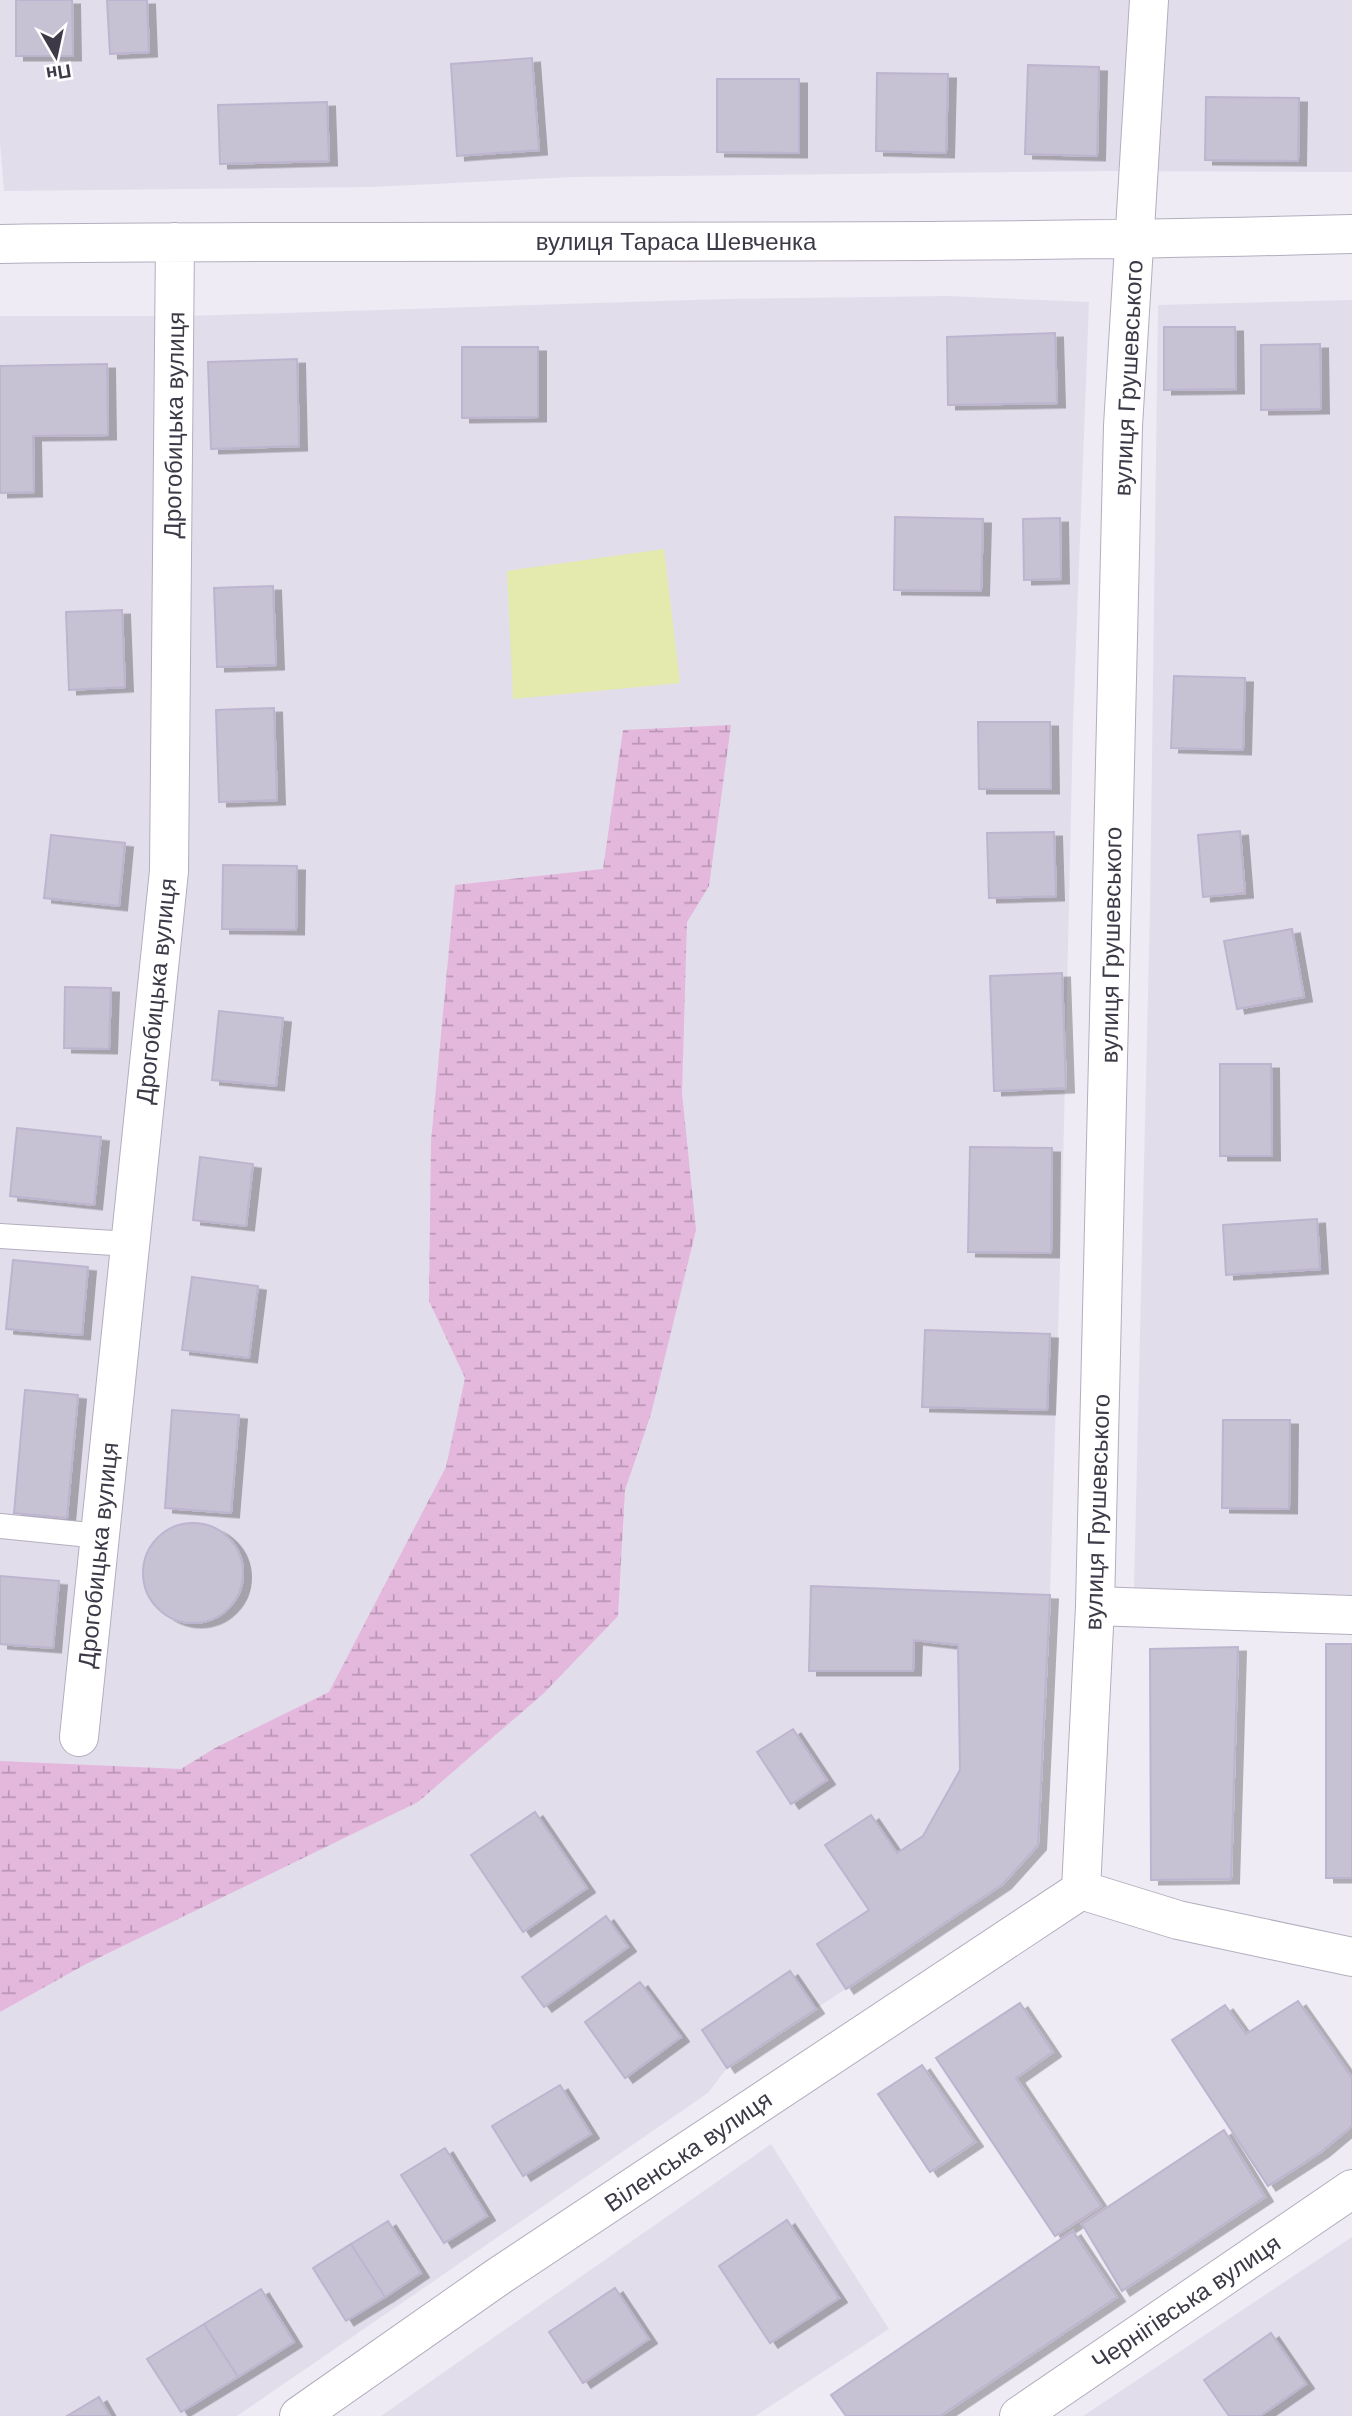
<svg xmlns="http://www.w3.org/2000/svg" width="1352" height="2416" font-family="Arial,sans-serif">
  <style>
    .residential { fill: #e2ddeb }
    .wetland { fill: url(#wetland-marsh) }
    .water { fill: #e4eaad }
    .building { fill: #c7c1d4; stroke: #bdb5cf; stroke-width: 2; filter: url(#shadow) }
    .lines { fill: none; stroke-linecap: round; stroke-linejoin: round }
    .service-casing { stroke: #b3aebf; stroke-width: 26 }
    .minor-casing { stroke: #b3aebf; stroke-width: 40 }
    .service { stroke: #fff; stroke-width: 24 }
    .minor { stroke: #fff; stroke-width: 38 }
    .labels { text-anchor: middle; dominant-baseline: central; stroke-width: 5; stroke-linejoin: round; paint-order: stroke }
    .street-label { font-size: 24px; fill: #3d3947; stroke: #fff }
  </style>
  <defs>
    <pattern id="wetland-marsh" width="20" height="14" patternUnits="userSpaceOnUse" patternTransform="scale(1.75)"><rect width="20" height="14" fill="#e4b7dd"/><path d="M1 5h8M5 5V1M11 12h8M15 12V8" fill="none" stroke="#ba96b5"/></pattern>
    <filter id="shadow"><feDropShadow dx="8" dy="4.5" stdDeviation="0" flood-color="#0004"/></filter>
  </defs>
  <rect width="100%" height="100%" fill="#eeebf4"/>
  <path class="residential" d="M0 0H1352V172L1115 171 575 177 372 187 4 191 0 142Z
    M948 296 1089 302 1073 723 1063 1169 1050 1595 1038 1845 1003 1884 727 2068 708 2093 237 2416H0V316H187L724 299Z
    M1352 300V1595L1134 1588 1150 910 1158 305Z
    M771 2144 889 2329 755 2416H381Z
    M1352 2237V2416H1083Z"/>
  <path class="wetland" d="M731 725 709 886 687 922 682 1093 696 1230 651 1414 625 1490 618 1616 544 1693 418 1802 86 1964 0 2012V1761L181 1769 215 1748 329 1692 446 1467 465 1378 429 1301 431 1141 455 885 603 869 623 730Z"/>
  <path class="water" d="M664 549 680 683 513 699 507 571Z"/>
  <path class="building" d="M16 0H72L73 56H16Z
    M107 0H147L149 52 110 54Z
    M532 58 539 150 457 156 451 64Z
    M1028 65 1099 67 1097 156 1025 154Z
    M877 73 948 74 946 153 876 151Z
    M717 79H799V153L717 152Z
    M1206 97 1299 98 1298 161 1205 160Z
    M327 102 329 161 220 164 218 105Z
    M1164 327H1235L1236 389 1164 390Z
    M1055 333 1057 403 948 405 947 337Z
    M1320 344 1321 409 1261 410V345Z
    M462 347H538V417L462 418Z
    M297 359 299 446 211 449 208 362Z
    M107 364 108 435 33 436 34 492 0 493V366Z
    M895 517 983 519 981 591 894 590Z
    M1060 518 1061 579 1024 580 1023 519Z
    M273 586 276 665 217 667 214 588Z
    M122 610 125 687 69 690 66 612Z
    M1174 676 1245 678 1243 750 1171 748Z
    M274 708 277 800 219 802 216 710Z
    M978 722H1050L1051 789H979Z
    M1240 831 1245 893 1203 897 1198 835Z
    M1054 832 1056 896 989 898 987 833Z
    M51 835 125 843 119 906 44 898Z
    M223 865 297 866 296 930 222 929Z
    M1292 929 1304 997 1237 1009 1224 941Z
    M1062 973 1066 1088 994 1091 990 976Z
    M65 987 111 988 109 1049 64 1048Z
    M219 1011 283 1018 276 1086 212 1080Z
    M1220 1064H1271L1272 1156H1220Z
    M17 1128 101 1137 94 1205 10 1196Z
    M970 1147 1052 1148 1051 1253 968 1252Z
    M200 1157 253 1164 246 1226 193 1220Z
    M1317 1219 1320 1269 1226 1275 1223 1225Z
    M13 1260 88 1267 82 1335 6 1329Z
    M192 1277 258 1286 249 1358 182 1350Z
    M925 1330 1050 1334 1047 1410 922 1407Z
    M25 1390 78 1395 67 1518 14 1513Z
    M172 1410 239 1415 231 1513 165 1508Z
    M1223 1420H1290L1289 1509 1222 1508Z
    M143 1573a50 50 0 1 1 100 0a50 50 0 1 1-100 0Z
    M0 1576 59 1581 53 1648 0 1644Z
    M811 1586 1050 1595 1038 1845 1003 1884 846 1989 817 1944 869 1910 825 1845 871 1815 897 1853 923 1836 960 1770 958 1645 914 1640 913 1671H809Z
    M1326 1644H1352V1878H1326Z
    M1238 1647 1231 1879 1151 1880 1150 1649Z
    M793 1729 827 1780 791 1804 757 1752Z
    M535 1812 587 1888 523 1932 471 1855Z
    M606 1916 628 1947 544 2007 522 1977Z
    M790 1971 816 2009 727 2068 702 2030Z
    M640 1982 681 2037 625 2078 585 2022Z
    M1298 2001 1352 2078V2126L1321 2152 1268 2186 1172 2040 1225 2005 1246 2034Z
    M1020 2003 1053 2052 1016 2078 1101 2206 1055 2236 936 2058Z
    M922 2065 975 2142 930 2172 878 2094Z
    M560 2085 591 2134 523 2176 492 2126Z
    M1224 2130 1265 2197 1122 2291 1082 2224Z
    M445 2148 487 2216 444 2243 401 2175Z
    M787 2220 839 2298 770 2343 719 2266Z
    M388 2221 421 2273 385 2297 351 2244Z
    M1073 2231 1117 2297 940 2416H846L831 2395Z
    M351 2244 385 2297 346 2321 313 2268Z
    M615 2288 649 2339 583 2383 549 2332Z
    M261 2289 294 2342 238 2377 204 2324Z
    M204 2324 238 2377 181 2412 147 2359Z
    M1271 2333 1306 2384 1260 2416H1229L1204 2380Z
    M99 2397 110 2416H67Z"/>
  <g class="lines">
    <g class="service-casing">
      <path id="service" d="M0 1236 130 1244
        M0 1526 100 1536"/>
    </g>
    <g class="minor-casing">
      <path id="minor" d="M0 244C451 238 902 247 1352 234
        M1095 1606 1352 1615
        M79 1737 169 871 175 242
        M1081 1890 1095 1606 1123 426 1149 0
        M1081 1890 1178 1920 1352 1957
        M299 2416 499 2276 1081 1890
        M1019 2416 1352 2189"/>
    </g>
    <use href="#service" class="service"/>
    <use href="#minor" class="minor"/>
  </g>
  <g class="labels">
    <g class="street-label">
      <text x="676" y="241">вулиця Тараса Шевченка</text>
      <text transform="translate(1128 378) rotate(-87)">вулиця Грушевського</text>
      <text transform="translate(174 425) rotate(-89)">Дрогобицька вулиця</text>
      <text transform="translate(1111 945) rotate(-89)">вулиця Грушевського</text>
      <text transform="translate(156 991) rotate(-84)">Дрогобицька вулиця</text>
      <text transform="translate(1097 1512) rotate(-88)">вулиця Грушевського</text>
      <text transform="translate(98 1555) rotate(-84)">Дрогобицька вулиця</text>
      <text transform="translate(688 2151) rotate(-34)">Віленська вулиця</text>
      <text transform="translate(1186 2302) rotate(-34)">Чернігівська вулиця</text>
    </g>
  </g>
  <g transform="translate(56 56) rotate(171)" stroke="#ffffff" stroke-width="5" paint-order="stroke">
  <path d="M0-5L12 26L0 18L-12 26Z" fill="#3d3947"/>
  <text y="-10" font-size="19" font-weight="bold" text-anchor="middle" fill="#3d3947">Пн</text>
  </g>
</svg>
